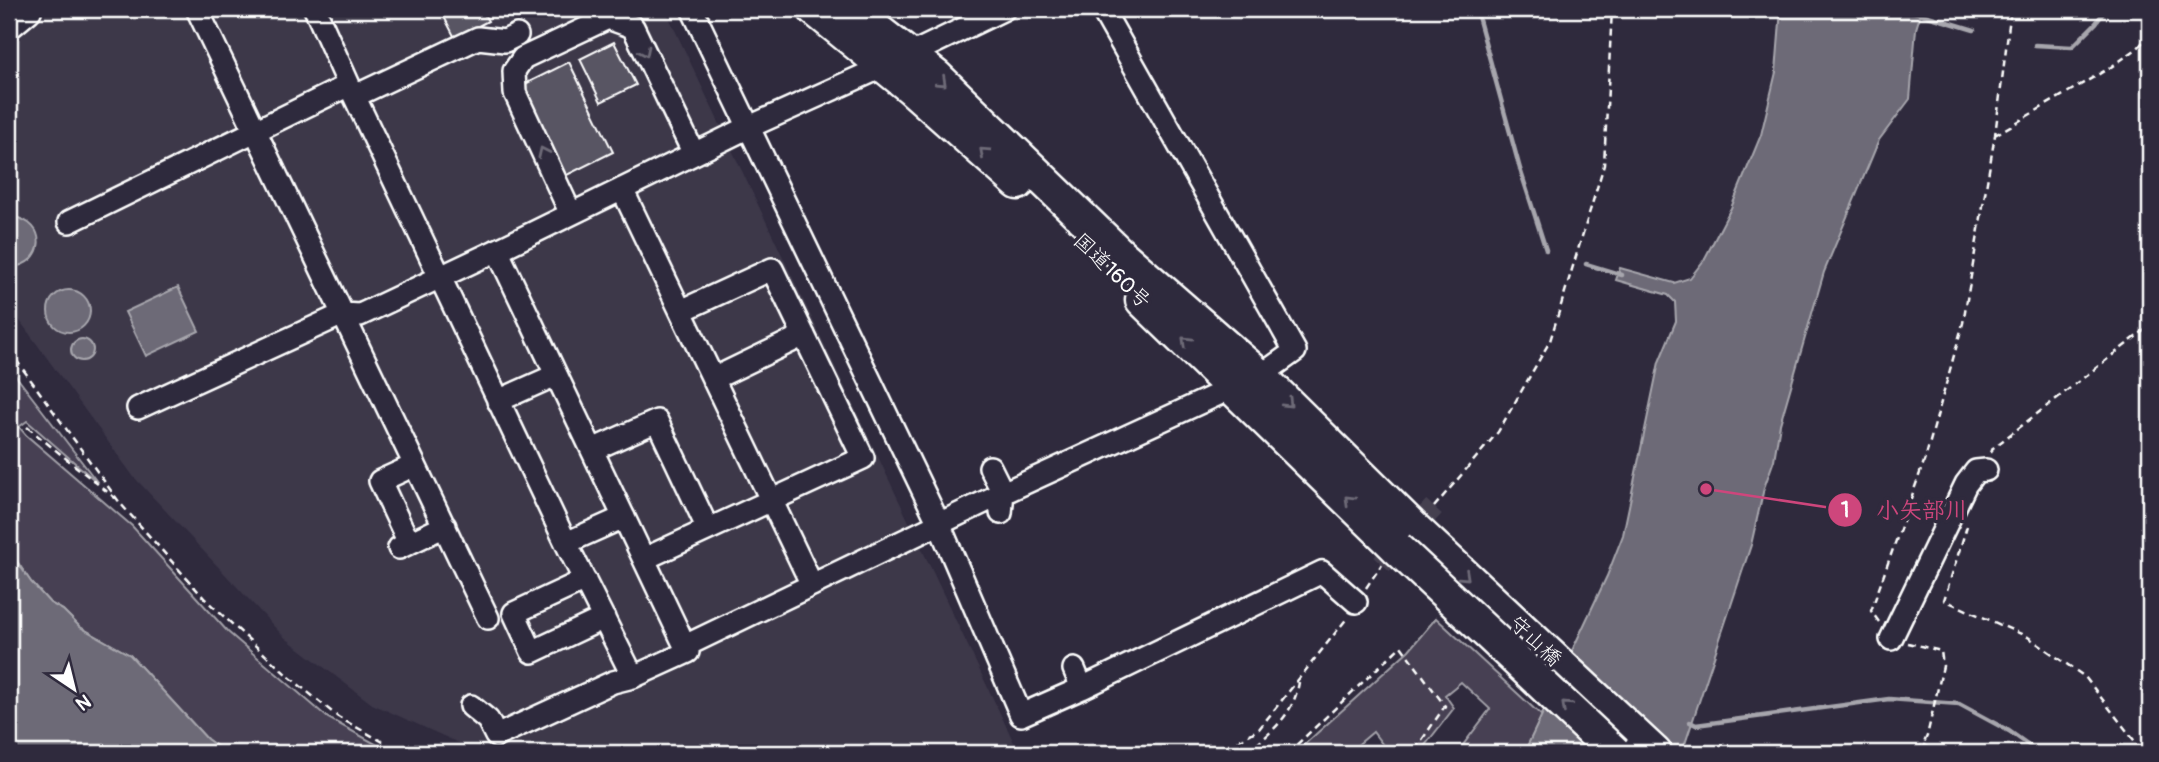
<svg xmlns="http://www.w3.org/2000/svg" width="2159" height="762" font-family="Pangolin,'Klee One',sans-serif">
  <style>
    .built { fill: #3c3749 }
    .green { fill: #464152; stroke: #a2a0a8; stroke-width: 2 }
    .water { fill: #6d6a77; stroke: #a7a6ad; stroke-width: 2 }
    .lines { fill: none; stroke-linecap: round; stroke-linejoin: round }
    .stream { stroke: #a7a6ad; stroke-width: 4.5 }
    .building { fill: #595564; stroke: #fff; stroke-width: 2 }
    .minor-tunnel { stroke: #443f50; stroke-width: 21; stroke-dasharray: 21 10; stroke-linecap: butt }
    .minor-casing { stroke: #fff; stroke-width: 26 }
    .major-casing { stroke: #fff; stroke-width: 33 }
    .highway-casing { stroke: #fff; stroke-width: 37 }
    .path { stroke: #fff; stroke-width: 2.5; stroke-dasharray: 7 5; stroke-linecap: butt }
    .minor { stroke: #2f2a3d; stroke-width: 21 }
    .major { stroke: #2f2a3d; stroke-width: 28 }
    .highway { stroke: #2f2a3d; stroke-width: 32 }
    .highway-bridge-casing { stroke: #fff; stroke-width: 37; stroke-linecap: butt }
    .highway-bridge { stroke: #2f2a3d; stroke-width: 32 }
    .oneway { stroke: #6d6a77 }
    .labels { text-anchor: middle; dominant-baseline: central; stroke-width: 7; stroke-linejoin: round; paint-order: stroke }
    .street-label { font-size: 21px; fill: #fff; stroke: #2f2a3d }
    .leader { fill: none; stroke: #ce467c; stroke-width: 2.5 }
    .callout-dot { fill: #ce467c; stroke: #2f2a3d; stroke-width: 2.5 }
    .mark-label { font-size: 21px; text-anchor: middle; font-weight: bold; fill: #fff }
    .callout-label { font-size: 23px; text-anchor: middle; font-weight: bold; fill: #ce467c; stroke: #2f2a3d; stroke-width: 7; stroke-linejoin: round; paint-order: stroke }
  </style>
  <rect width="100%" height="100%" fill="#2f2a3d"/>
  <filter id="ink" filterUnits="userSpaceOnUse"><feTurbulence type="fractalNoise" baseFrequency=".0143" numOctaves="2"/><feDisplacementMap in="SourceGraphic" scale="14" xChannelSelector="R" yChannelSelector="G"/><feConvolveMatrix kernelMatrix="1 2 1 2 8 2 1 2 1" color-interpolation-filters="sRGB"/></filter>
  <g filter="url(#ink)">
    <path class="built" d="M51 9H665L1019 753H481L372 704 284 637 133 476 9 306V43Z"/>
    <path class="green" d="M9 367 98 483 27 421 19 427 26 435 132 526 228 632 328 718 392 753H226L207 739 130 655 80 627 63 610 50 603 31 582 9 550Z
      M1436 618 1542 716 1524 753H1457L1490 709 1461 682 1445 695 1454 708 1419 753H1389L1373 732 1348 753H1295L1409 650Z"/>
    <path class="water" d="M1781 9H1922L1916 29 1910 99 1879 140 1824 272 1780 424 1774 460 1764 488 1751 545 1682 753H1524L1607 576 1623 535 1659 362 1676 321 1675 302 1668 295 1616 280 1620 268 1674 283 1690 278 1704 260 1731 208 1761 135 1776 72Z
      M13 217C49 222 46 265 11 267L9 218Z
      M178 287 199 331 146 356 125 312Z
      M48 311a21 21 0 1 1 42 0a21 21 0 1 1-42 0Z
      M71 350a11 11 0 1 1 22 0a11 11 0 1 1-22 0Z
      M9 550 31 582 50 603 63 610 80 627 130 655 207 739 226 753H20L9 744Z"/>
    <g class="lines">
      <path class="stream" d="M1476 9 1520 169 1546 250
        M1905 9 1974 30
        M2035 45 2072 47 2096 23 2106 9
        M1586 264 1622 275
        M1690 722 1696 725 1889 699 1959 704 2009 731 2040 753"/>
    </g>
    <path class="building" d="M440 9H481L488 21 455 38Z
      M614 42 636 85 601 102 580 59Z
      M569 62 613 152 563 177 519 87Z"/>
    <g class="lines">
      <path class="minor-tunnel" d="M1382 564 1434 507"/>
      <g class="minor-casing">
        <path id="minor" d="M197 9 488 618
          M315 9 349 85
          M692 9 939 524 1021 715 1082 688 1074 669
          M1102 9 1295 351 1260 376
          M355 96 478 38 505 41 517 35
          M622 189 812 585
          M571 214 515 93 514 71 523 58 608 18 633 27 694 154
          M69 222 349 85 566 543
          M497 250 685 646 1003 493 1219 394 1227 381
          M713 379 804 335
          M498 401 556 375
          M138 408 343 314 360 315 506 246 749 127 909 55 1004 9
          M592 450 657 421 708 529
          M990 467 1003 493 1001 513
          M624 517 566 543 633 677 688 652 685 646
          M409 543 380 481 415 465
          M399 548 445 526
          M644 559 863 458 772 269 681 311
          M585 580 514 613 532 652 604 618
          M1891 639 1966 484 1976 471 1986 470
          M1082 688 1322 572 1356 602
          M471 706 488 720 496 736 613 682 633 677"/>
      </g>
      <g class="major-casing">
        <path id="major" d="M9 24 27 9"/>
      </g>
      <g class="highway-casing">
        <path id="highway" d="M814 9 911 88 1018 183
          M850 9 936 76 1120 254 1260 376 1415 529 1655 753
          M1142 300 1397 548"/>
      </g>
      <path class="path" d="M1995 135 2111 67 2138 48 2150 33
        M9 350 120 503 205 599 287 675 338 717 403 753
        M27 427 115 498
        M1991 453 1993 448 2150 326
        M1434 507 1498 432 1550 341 1604 165 1612 9
        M1967 526 1944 600 2028 637 2085 677 2144 753
        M1366 588 1382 564
        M1879 622 1871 611 1926 456 1963 323 1995 135 2011 9
        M1908 643 1941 651 1943 666 1927 736 1923 745 1909 753
        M1923 745 1941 753
        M1217 753 1259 729 1348 617
        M1247 753C1271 732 1294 715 1299 682
        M1288 753 1401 646 1445 706 1413 753"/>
      <use href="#minor" class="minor"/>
      <use href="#major" class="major"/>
      <use href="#highway" class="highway"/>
      <g class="highway-bridge-casing">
        <path id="highway-bridge" d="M1397 548 1615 753"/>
      </g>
      <use href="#highway-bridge" class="highway-bridge"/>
    </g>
    <defs><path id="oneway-chevron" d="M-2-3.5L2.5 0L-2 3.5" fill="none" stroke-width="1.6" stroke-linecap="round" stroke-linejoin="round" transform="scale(1.75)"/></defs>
    <g class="oneway">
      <use href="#oneway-chevron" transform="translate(645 52) rotate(64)"/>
      <use href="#oneway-chevron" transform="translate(942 82) rotate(43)"/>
      <use href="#oneway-chevron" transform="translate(543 152) rotate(-115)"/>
      <use href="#oneway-chevron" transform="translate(984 152) rotate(-138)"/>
      <use href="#oneway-chevron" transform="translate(1186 341) rotate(-136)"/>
      <use href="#oneway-chevron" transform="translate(1288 403) rotate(45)"/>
      <use href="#oneway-chevron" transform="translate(1349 500) rotate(-135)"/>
      <use href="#oneway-chevron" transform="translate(1465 576) rotate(43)"/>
      <use href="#oneway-chevron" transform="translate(1566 706) rotate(-137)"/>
    </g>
  </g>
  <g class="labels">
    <g class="street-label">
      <text transform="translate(1112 271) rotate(44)">国道160号</text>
      <text transform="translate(1535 641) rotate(43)">守山橋</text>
    </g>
  </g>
  <path class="leader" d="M1706 489L1845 510"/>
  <g class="callout-dot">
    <circle cx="1706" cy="489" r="7"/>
    <circle cx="1845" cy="510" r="18"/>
  </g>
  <g class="mark-label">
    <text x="1845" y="517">1</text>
  </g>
  <g class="callout-label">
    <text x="1922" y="518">小矢部川</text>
  </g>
  <rect width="2159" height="762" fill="none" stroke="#2f2a3d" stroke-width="35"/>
  <rect x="18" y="18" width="2124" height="727" fill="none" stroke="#fff" stroke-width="2.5" filter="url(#ink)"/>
  <g transform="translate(74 689) rotate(145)" stroke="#2f2a3d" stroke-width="5" paint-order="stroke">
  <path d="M0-5L12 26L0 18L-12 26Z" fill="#ffffff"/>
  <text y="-10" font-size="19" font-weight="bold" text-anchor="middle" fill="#ffffff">N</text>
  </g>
</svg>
